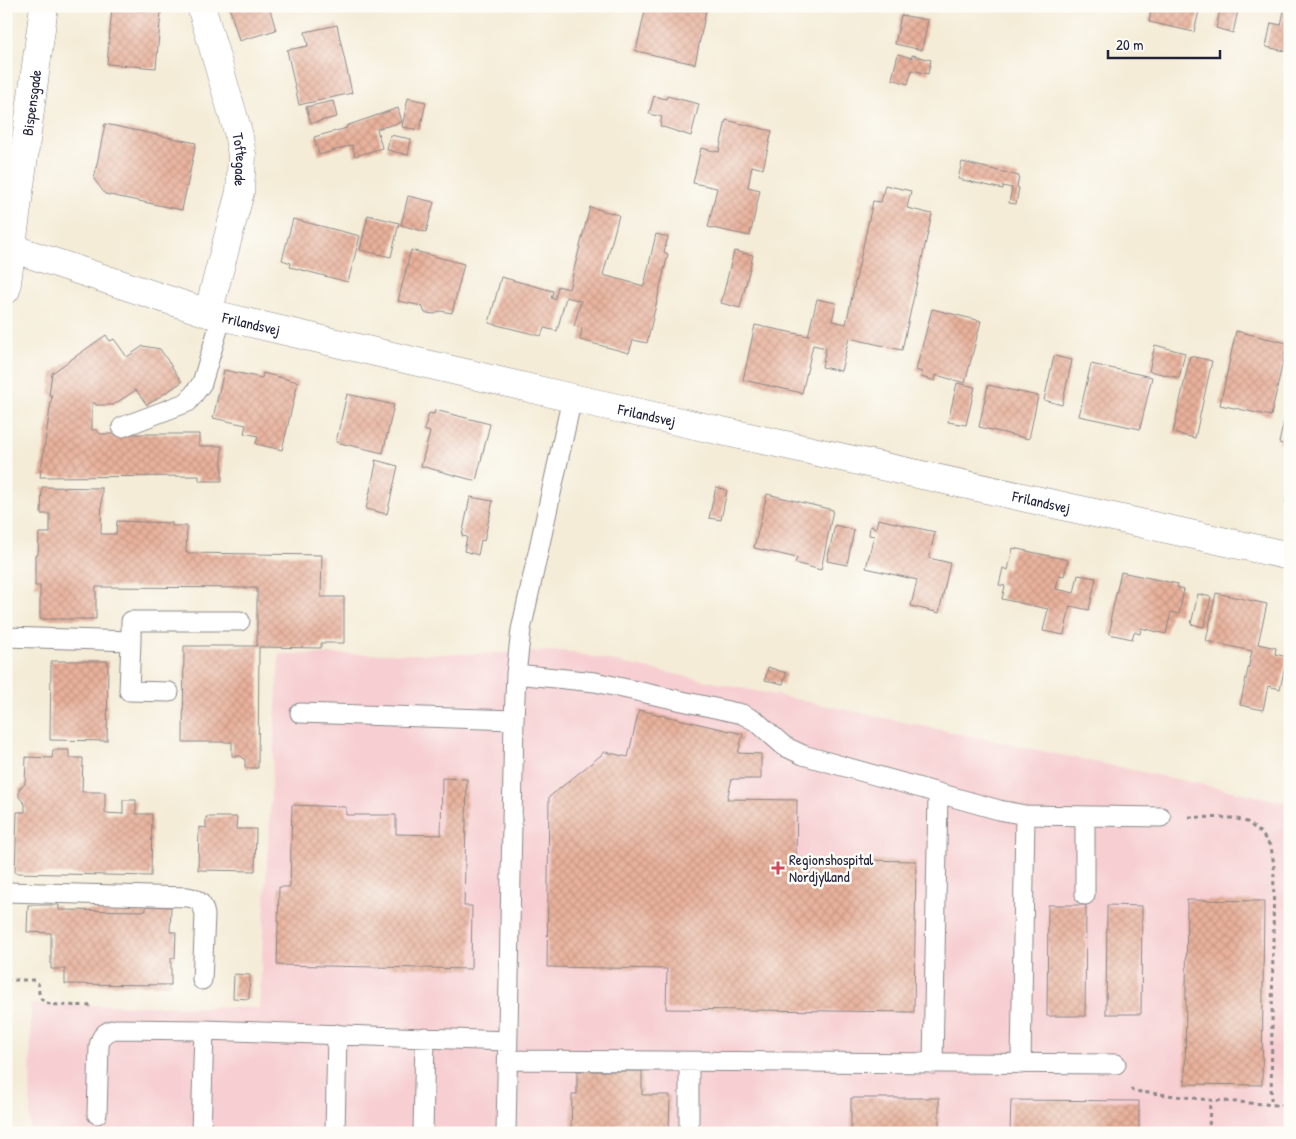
<svg xmlns="http://www.w3.org/2000/svg" width="1296" height="1139" font-family="'Patrick Hand',sans-serif">
  <style>
    .built { fill: #f7cfd2 }
    .building { fill: url(#building-cross-hatch) }
    .lines { fill: none; stroke-linecap: round; stroke-linejoin: round }
    .service-casing { stroke: #8b8789; stroke-width: 21 }
    .minor-casing { stroke: #8b8789; stroke-width: 29 }
    .tertiary-casing { stroke: #8b8789; stroke-width: 29 }
    .path { stroke: #8b8789; stroke-width: 3; stroke-dasharray: 4 4; stroke-linecap: butt }
    .service { stroke: #fff; stroke-width: 19 }
    .minor { stroke: #fff; stroke-width: 28 }
    .tertiary { stroke: #fff; stroke-width: 28 }
    .poi-dot { fill: #d1495b; stroke: #fdfcf7; stroke-width: 2 }
    .labels { text-anchor: middle; dominant-baseline: central; stroke-width: 5; stroke-linejoin: round; paint-order: stroke }
    .street-label { font-size: 15px; fill: #22223b; stroke: #fdfcf7 }
    .poi-label { font-size: 15px; fill: #22223b; stroke: #fdfcf7; text-anchor: start }
  </style>
  <defs>
    <pattern id="building-cross-hatch" width="8" height="8" patternUnits="userSpaceOnUse" patternTransform="scale(1.25)"><rect width="8" height="8" fill="#e8b19b"/><path d="M0 0l8 8M0 8l8-8" fill="none" stroke="#c79886"/></pattern>
  </defs>
  <rect width="100%" height="100%" fill="#fdfcf7"/>
  <filter id="ink" filterUnits="userSpaceOnUse"><feTurbulence type="fractalNoise" baseFrequency=".02" numOctaves="2"/><feDisplacementMap in="SourceGraphic" scale="10" xChannelSelector="R" yChannelSelector="G"/><feConvolveMatrix kernelMatrix="1 2 1 2 8 2 1 2 1" color-interpolation-filters="sRGB"/></filter>
  <filter id="wash" filterUnits="userSpaceOnUse"><feTurbulence type="fractalNoise" baseFrequency=".0096" numOctaves="4" result="noise"/><feDisplacementMap in="SourceGraphic" scale="20" xChannelSelector="R" yChannelSelector="G"/><feGaussianBlur stdDeviation="1.12" result="paint"/><feColorMatrix in="noise" values="0 0 0 0 0 0 0 0 0 0 0 0 0 0 0 0 0 1.4 0 .05"/><feComposite in="paint" operator="in"/></filter>
  <g filter="url(#wash)">
    <rect width="100%" height="100%" fill="#f4ecd7"/>
    <path class="built" d="M565 651 1290 803V933L1287 1133H30L31 1004 259 1008 279 654H465Z"/>
    <g id="blocks">
      <path class="building" d="M229 6H269L276 30 239 41Z
        M646 6H707L695 64 636 51Z
        M1152 6H1209V9L1200 7 1194 32 1149 22Z
        M1221 6H1239L1233 33 1216 28Z
        M1285 6H1290V52L1266 47 1271 23 1281 25Z
        M112 8 161 12 156 68 107 64Z
        M901 15 928 20 922 50 895 44Z
        M337 25 352 93 299 105 287 50 308 46 305 32Z
        M898 54 912 58V55L931 60 928 74 912 70 908 84 892 79Z
        M654 96 666 99 667 96 699 104 691 136 660 126 662 117 649 114Z
        M408 98 426 102 420 130 402 127Z
        M333 101 337 117 311 123 306 107Z
        M398 108 402 122 377 129 382 148 355 156 352 145 319 155 314 137 347 128 346 126Z
        M726 120 772 131 763 169 752 166 748 187 760 190 750 236 708 227 717 188 693 183 701 148 719 152Z
        M105 124 196 143 182 210 105 194 94 179Z
        M390 135 411 139 408 155 387 150Z
        M962 162 1019 176 1017 187 1019 188 1016 204 1009 203 1012 188 1003 186V189L958 179Z
        M885 185 911 191 907 208 932 214 902 350 849 338 841 371 822 367 826 348 813 345 802 393 743 380 755 325 808 336 817 299 836 303 832 321 846 324 873 201 881 202Z
        M408 196 434 202 426 232 401 225Z
        M590 207 619 215 603 275 644 286 656 234 668 237 664 252 668 254 647 343 633 340 629 353 580 340 582 328 574 326 581 301 566 297 557 331 544 328 541 336 489 323 501 277 553 291 551 298 555 299 558 286 569 289Z
        M368 215 399 223 391 257 360 250Z
        M293 219 360 236 348 282 290 267 291 263 282 260Z
        M411 250 464 264 452 313 440 311 435 314 425 313 422 306 398 301Z
        M734 251 753 255 740 308 721 303Z
        M932 309 981 321 965 383 936 375 935 381 921 377 922 372 916 370Z
        M1236 331 1287 343 1271 416 1220 405Z
        M106 335 110 341 114 339 127 357 143 346 160 349 182 382 147 405 136 390 113 405H96L95 403H92V430H97L100 434H199V446H222V481H199V476L40 477 52 395H49L52 373Z
        M1155 345 1185 353 1179 378 1149 371Z
        M1054 356 1072 360 1062 405 1044 400Z
        M1190 356 1212 361 1195 438 1173 433Z
        M1091 364 1152 377 1140 429 1079 416Z
        M224 370 262 378 263 373 298 382 282 450 256 444 258 436 244 433 246 425 213 418Z
        M957 383 975 387 966 425 948 422Z
        M988 385 1038 396 1029 439 979 427Z
        M347 394 394 405 383 453 336 442Z
        M435 410 490 424 476 481 421 466 430 432 424 430 429 413 434 414Z
        M1285 416 1290 417V446L1279 443Z
        M375 460 398 466 387 514 366 509 376 464Z
        M1289 485H1290V504L1285 503Z
        M42 487 102 488 101 534H116L117 521 172 523V526H187L186 553 322 555 321 597H344V643H321V648L259 647 258 768H245V760L241 756H232V742H183L184 646H257V588L96 587V619H40V586H35V555H38L39 533H50V514H41Z
        M716 487 727 490 721 520 709 518Z
        M767 494 833 510 821 570 795 563 797 558 754 548Z
        M470 497 493 501 484 541 481 540 478 555 464 551 467 537 462 536Z
        M878 519 935 532 929 558 950 563 939 613 911 606 917 580 866 568 874 536 869 535 870 526 876 528Z
        M835 525 854 530 847 565 827 561Z
        M1013 548 1068 560 1064 576 1059 575 1056 589 1074 593 1078 575 1096 578 1089 610 1070 606 1064 635 1043 631 1048 609 1002 599 1005 586 999 585 1003 568 1008 570Z
        M1121 572 1178 584 1177 587 1184 589 1179 614 1171 612 1166 634 1141 628 1140 634 1134 632 1132 639 1109 634 1112 621H1110Z
        M1216 593 1267 604 1258 644 1276 648 1275 654 1287 657 1280 689 1268 686 1263 710 1240 705 1252 651 1206 641Z
        M1198 594 1211 597 1204 627 1191 624Z
        M51 661H108L107 741 50 740Z
        M768 667 786 673 783 684 765 680Z
        M639 710 743 734 738 753 761 754V779H732L727 799 797 800 796 859 916 861 914 1012 666 1009 667 969 547 967 549 797 605 752 628 757Z
        M53 750H69V758H83L82 792H105V813L123 814V800H136V814H152L151 876 15 873 17 812H25V804L19 797V789L25 784 26 757 52 758Z
        M442 778 467 779 464 906H472L471 969 277 965 279 887H290L292 805 346 807V815H396V834L441 835Z
        M206 817H237L236 829H256L255 871 198 870 199 827 206 828Z
        M1187 900 1264 901 1262 1085 1185 1084Z
        M28 905H59V910L146 911V906L171 907 170 932H176L175 958H171V985L65 984V969H51V933L27 932Z
        M1048 905H1086L1085 1016H1047Z
        M1107 905 1142 906 1141 1014H1106Z
        M234 974 250 975 249 999 233 998Z
        M577 1071H642V1095H670L669 1133H571L572 1094H577Z
        M851 1098H939V1133H851Z
        M1011 1100 1139 1101V1133H1010Z"/>
    </g>
  </g>
  <g filter="url(#ink)">
    <use href="#blocks" fill-opacity="0" stroke="#8b8789" stroke-width="1"/>
    <g class="lines">
      <g class="service-casing">
        <path id="service" d="M122 427 188 402 202 383 222 316
          M6 637 131 641 129 691 169 692
          M131 641V621H240
          M516 674 595 682 742 714 757 722 784 746 803 755 999 810 1025 815 1161 817
          M300 713 514 720
          M1085 816V895
          M6 892 188 897C199 899 203 904 205 915L202 980
          M508 1060 1116 1064
          M933 1064 938 793
          M1021 1064 1025 815
          M97 1114 99 1046C101 1035 106 1031 116 1029L204 1030
          M201 1133 204 1030 507 1041
          M335 1133 337 1034
          M423 1133 425 1037
          M506 1133 514 720 516 674 521 630 572 398
          M689 1133V1062"/>
      </g>
      <g class="minor-casing">
        <g id="minor">
          <path id="s1" d="M201 6 238 132 242 155 240 192 208 313"/>
        </g>
      </g>
      <g class="tertiary-casing">
        <g id="tertiary">
          <path id="s2" d="M11 248 208 313 572 398 1290 556"/>
          <path id="s3" d="M6 290 44 6"/>
        </g>
      </g>
      <path class="path" d="M1189 817 1234 818 1247 822 1262 834 1271 847 1274 865 1271 1105
        M6 980H34C42 984 37 990 40 997 42 1001 46 1003 50 1004 62 1006 80 1005 94 1006
        M1131 1088 1133 1091 1210 1100 1290 1106
        M1209 1133 1210 1100"/>
      <use href="#service" class="service"/>
      <use href="#minor" class="minor"/>
      <use href="#tertiary" class="tertiary"/>
    </g>
  </g>
  <path class="poi-dot" d="M775.5 860.5h5v5h5v5h-5v5h-5v-5h-5v-5h5z"/>
  <g class="labels">
    <g class="street-label">
      <text stroke="none"><textPath href="#s3" startOffset="189">Bispensgade</textPath></text>
      <text stroke="none"><textPath href="#s1" startOffset="159">Toftegade</textPath></text>
      <text stroke="none"><textPath href="#s2" startOffset="252">Frilandsvej</textPath></text>
      <text stroke="none"><textPath href="#s2" startOffset="658">Frilandsvej</textPath></text>
      <text stroke="none"><textPath href="#s2" startOffset="1062">Frilandsvej</textPath></text>
    </g>
    <g class="poi-label">
      <text x="789" y="859">Regionshospital<tspan x="789" dy="17">Nordjylland</tspan></text>
    </g>
  </g>
  <rect width="1296" height="1139" fill="none" stroke="#fdfcf7" stroke-width="25"/>
  <path d="M1108 50v8h112v-8" fill="none" stroke="#22223b" stroke-width="2.5"/>
  <text x="1116" y="50" font-size="15" fill="#22223b" stroke="#fdfcf7" stroke-width="4" paint-order="stroke">20 m</text>
</svg>
